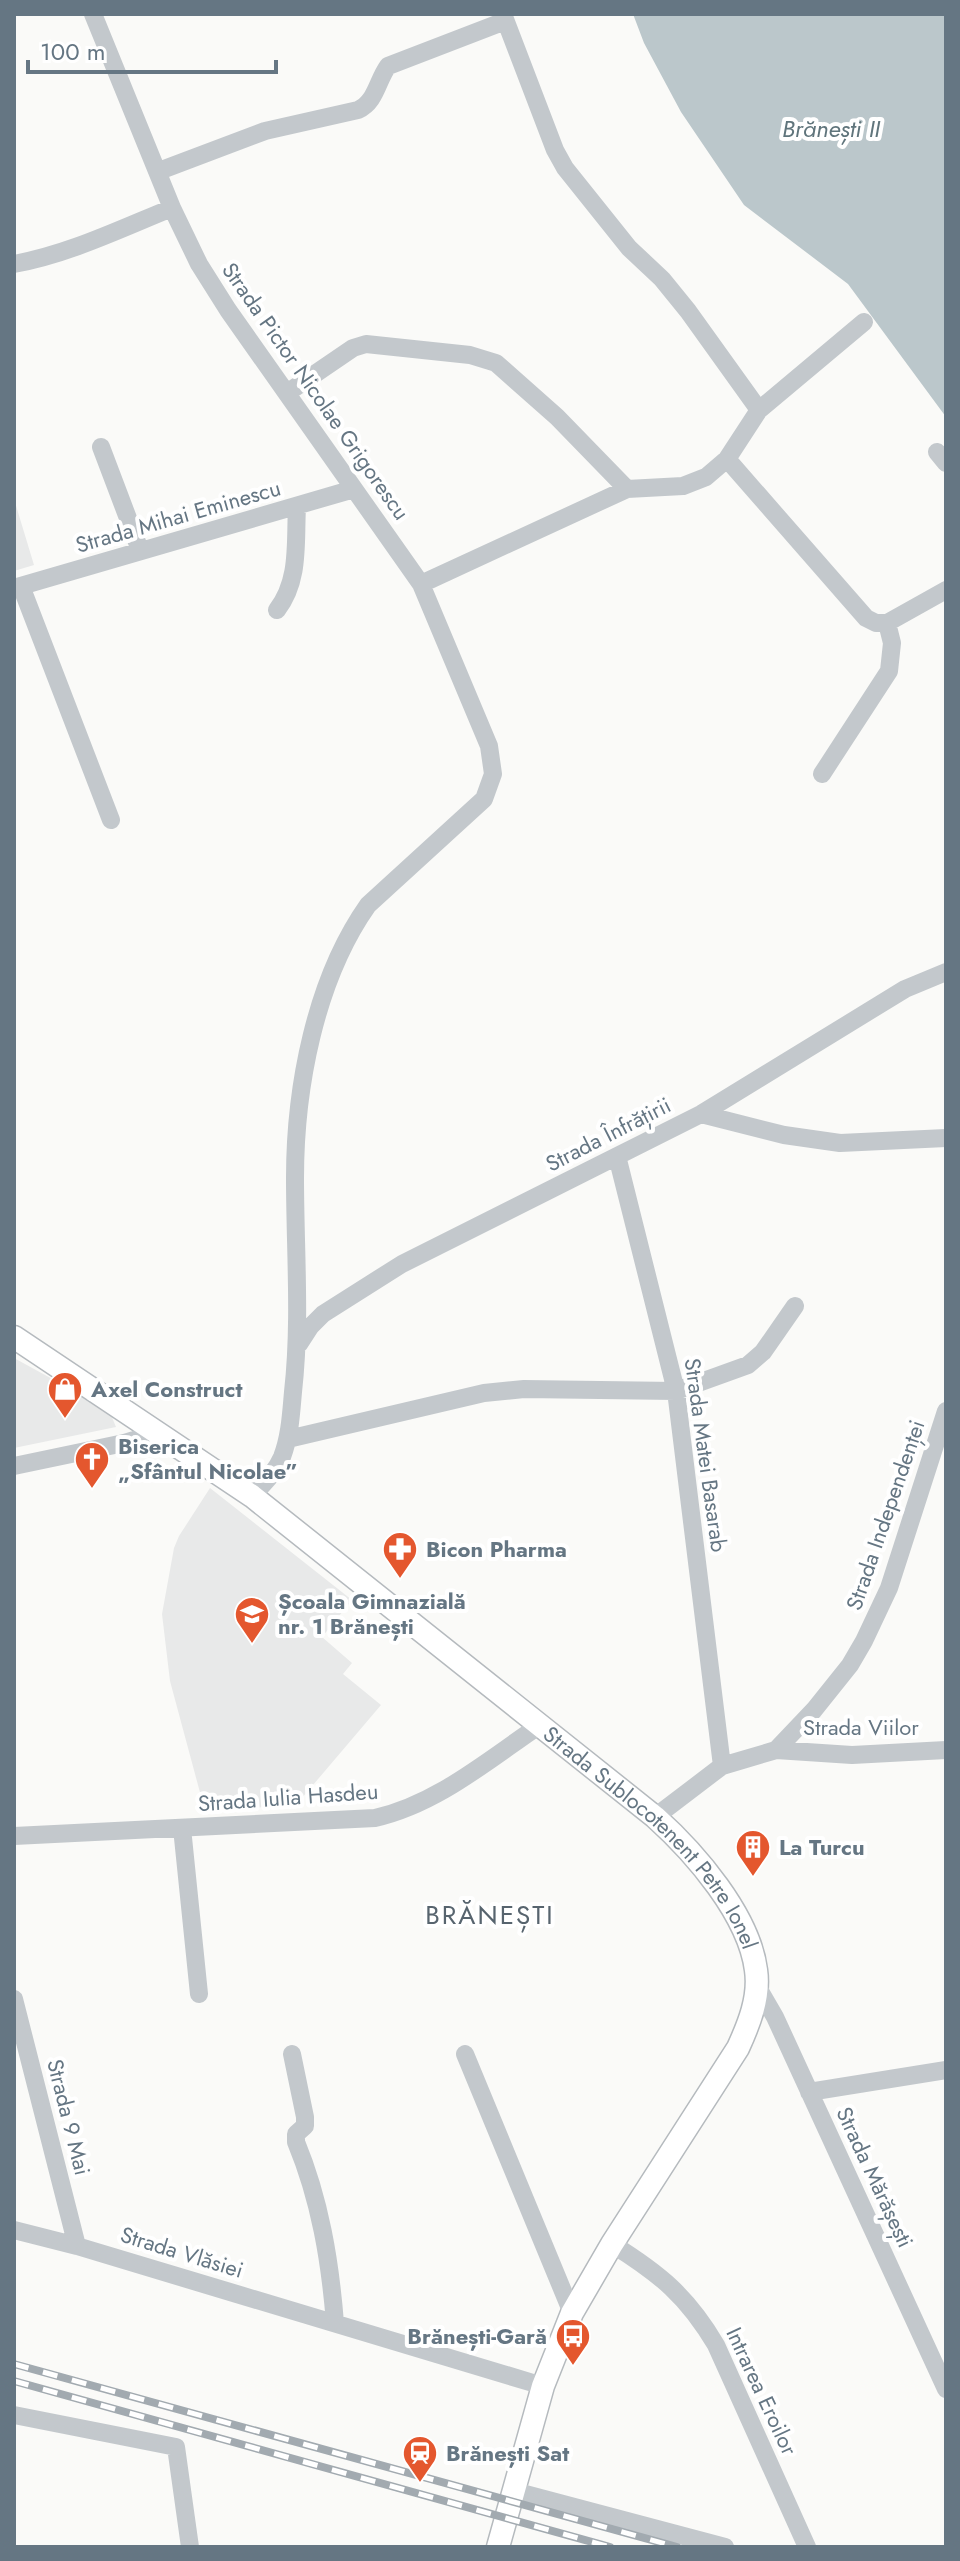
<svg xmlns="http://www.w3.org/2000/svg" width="960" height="2561" font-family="Jost,sans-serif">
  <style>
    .built { fill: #e8e9e9 }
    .water { fill: #bbc7cb }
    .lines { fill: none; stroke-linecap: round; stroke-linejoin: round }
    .major-casing { stroke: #b5babe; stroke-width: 25 }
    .minor { stroke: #c3c8cc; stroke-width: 18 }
    .major { stroke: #fff; stroke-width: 22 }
    .rail-casing { stroke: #a2aab0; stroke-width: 8 }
    .rail { stroke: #fff; stroke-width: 5; stroke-dasharray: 15; stroke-linecap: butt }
    .labels { text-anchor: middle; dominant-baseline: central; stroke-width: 8; stroke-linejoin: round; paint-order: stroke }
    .street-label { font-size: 22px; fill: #657683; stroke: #fff }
    .poi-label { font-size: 22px; font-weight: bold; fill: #657683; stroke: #fff; text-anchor: start }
    .water-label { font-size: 24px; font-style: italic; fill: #60757c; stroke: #fff }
    .quarter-label { font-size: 26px; letter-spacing: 2px; fill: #57646e; stroke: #fff }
  </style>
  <rect width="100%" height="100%" fill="#fafaf8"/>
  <path class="built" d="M14 499 34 565 14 571Z
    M14 1358 109 1410 116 1427 14 1448Z
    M210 1488 352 1600 322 1637 352 1663 343 1674 381 1705 296 1805 205 1811 170 1681 162 1614 174 1548 179 1536Z"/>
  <path class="water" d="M633 14H946V417L848 284 744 205 681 112 644 43Z"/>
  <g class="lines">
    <g class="major-casing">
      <g id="major">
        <path id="s1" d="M14 1337 252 1496 655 1817C695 1853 749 1915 756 1970 760 1997 749 2024 738 2048L612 2244 572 2313 543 2386 498 2547"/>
      </g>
    </g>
    <path class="minor" d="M93 14 172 208 199 264 228 310 421 584 489 746 493 774 484 799 368 905C315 980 295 1088 295 1178 295 1250 301 1321 293 1392 291 1414 290 1436 282 1457 275 1473 263 1484 252 1496
      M503 14 555 150 565 168 629 248 662 279 688 311 759 410
      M159 171 265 131 358 110C376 102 377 81 388 66L505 21
      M14 264C69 254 120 229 172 208
      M287 393 353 348 366 344 470 355 496 363 557 417 627 489
      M101 447 140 550
      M937 452 946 463
      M727 459 866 618 876 623H887L946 590
      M421 584 627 489 683 486 706 477 727 459 759 410 864 322
      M21 586 111 820
      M14 588 354 489
      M277 610C300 580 295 543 297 507
      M822 774 889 671 892 643 887 623
      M701 1114 784 1135 840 1143 946 1138
      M617 1156 676 1391 722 1766
      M299 1344 310 1327 323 1314 402 1264 701 1114 905 989 946 972
      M288 1439 484 1393 524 1389 676 1391 748 1365 763 1352 795 1306
      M14 1466 124 1443 137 1439 153 1428
      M776 1750 852 1755 946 1750
      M655 1817 722 1766 776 1750 814 1710 850 1665 864 1641 889 1588 946 1411
      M182 1828 199 1994
      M14 1836 375 1818C437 1804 488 1760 540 1725
      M757 1986 775 2017 946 2389
      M14 1999 77 2246
      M292 2054 305 2117V2126L296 2134V2142C320 2200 330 2260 335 2323
      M465 2054 572 2313
      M809 2092 946 2070
      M14 2230 77 2246 543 2386
      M612 2244C660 2274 687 2296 716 2345L807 2547
      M14 2415 176 2447 190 2547
      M514 2491 725 2547"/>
    <use href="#major" class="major"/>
    <g class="rail-casing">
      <path id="rail" d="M14 2364 677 2547
        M14 2381 610 2547"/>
    </g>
    <use href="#rail" class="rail"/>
  </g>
  <defs>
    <g id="shop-pin" transform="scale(1.8)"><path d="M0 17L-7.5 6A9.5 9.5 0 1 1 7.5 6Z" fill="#e4572e" stroke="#fff"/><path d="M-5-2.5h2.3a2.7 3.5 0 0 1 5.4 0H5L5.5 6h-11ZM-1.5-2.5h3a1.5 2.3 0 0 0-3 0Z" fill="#fff"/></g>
    <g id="church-pin" transform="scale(1.8)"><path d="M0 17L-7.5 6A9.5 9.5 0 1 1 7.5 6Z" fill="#e4572e" stroke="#fff"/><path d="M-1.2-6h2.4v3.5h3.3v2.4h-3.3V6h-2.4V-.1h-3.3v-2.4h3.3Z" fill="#fff"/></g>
    <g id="pharmacy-pin" transform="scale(1.8)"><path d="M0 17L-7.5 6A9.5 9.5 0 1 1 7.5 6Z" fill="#e4572e" stroke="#fff"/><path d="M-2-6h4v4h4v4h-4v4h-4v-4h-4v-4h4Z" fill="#fff"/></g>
    <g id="school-pin" transform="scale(1.8)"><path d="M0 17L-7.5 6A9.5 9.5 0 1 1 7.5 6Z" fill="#e4572e" stroke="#fff"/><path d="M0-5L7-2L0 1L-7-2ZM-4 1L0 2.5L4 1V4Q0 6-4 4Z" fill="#fff"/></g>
    <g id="building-pin" transform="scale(1.8)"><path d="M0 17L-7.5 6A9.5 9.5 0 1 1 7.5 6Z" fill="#e4572e" stroke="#fff"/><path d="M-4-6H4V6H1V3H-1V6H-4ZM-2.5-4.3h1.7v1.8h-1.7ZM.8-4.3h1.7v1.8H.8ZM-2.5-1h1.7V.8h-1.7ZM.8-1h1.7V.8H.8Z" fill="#fff"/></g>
    <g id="bus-pin" transform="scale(1.8)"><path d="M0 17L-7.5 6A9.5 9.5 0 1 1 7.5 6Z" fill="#e4572e" stroke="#fff"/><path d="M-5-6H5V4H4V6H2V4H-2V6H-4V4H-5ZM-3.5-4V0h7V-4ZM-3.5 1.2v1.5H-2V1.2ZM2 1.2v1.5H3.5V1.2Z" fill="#fff"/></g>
    <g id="station-pin" transform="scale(1.8)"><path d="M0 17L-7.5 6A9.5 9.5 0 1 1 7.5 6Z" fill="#e4572e" stroke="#fff"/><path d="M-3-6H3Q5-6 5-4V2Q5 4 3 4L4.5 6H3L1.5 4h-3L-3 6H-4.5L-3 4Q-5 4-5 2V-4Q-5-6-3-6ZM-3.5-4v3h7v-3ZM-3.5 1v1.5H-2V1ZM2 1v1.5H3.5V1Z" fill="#fff"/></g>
  </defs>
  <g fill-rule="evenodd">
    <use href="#shop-pin" x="65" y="1389"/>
    <use href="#church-pin" x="92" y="1459"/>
    <use href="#pharmacy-pin" x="400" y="1549"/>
    <use href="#school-pin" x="252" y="1614"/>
    <use href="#building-pin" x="753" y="1847"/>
    <use href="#bus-pin" x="573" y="2336"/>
    <use href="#station-pin" x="420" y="2453"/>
  </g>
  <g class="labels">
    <g class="street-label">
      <text transform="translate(316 391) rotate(55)">Strada Pictor Nicolae Grigorescu</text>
      <text transform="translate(178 516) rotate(-16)">Strada Mihai Eminescu</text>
      <text transform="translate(608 1134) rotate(-27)">Strada Înfrățirii</text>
      <text transform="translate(706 1455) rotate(82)">Strada Matei Basarab</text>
      <text transform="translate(885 1515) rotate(-71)">Strada Independenței</text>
      <text x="861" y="1727">Strada Viilor</text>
      <text transform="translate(288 1797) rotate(-4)">Strada Iulia Hasdeu</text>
      <text stroke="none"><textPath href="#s1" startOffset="814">Strada Sublocotenent Petre Ionel</textPath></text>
      <text transform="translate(69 2117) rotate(76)">Strada 9 Mai</text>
      <text transform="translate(875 2177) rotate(65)">Strada Mărășești</text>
      <text transform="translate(182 2252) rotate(17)">Strada Vlăsiei</text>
      <text transform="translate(762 2391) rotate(65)">Intrarea Eroilor</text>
    </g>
    <g class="poi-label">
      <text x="91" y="1389">Axel Construct</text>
      <text x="118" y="1446">Biserica<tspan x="118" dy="25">„Sfântul Nicolae”</tspan></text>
      <text x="426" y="1549">Bicon Pharma</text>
      <text x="278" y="1601">Școala Gimnazială<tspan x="278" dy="25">nr. 1 Brănești</tspan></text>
      <text x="779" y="1847">La Turcu</text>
      <text x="547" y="2336" text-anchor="end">Brănești-Gară</text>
      <text x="446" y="2453">Brănești Sat</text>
    </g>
    <g class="water-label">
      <text x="831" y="128">Brănești II</text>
    </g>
    <g class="quarter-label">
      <text x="490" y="1915">BRĂNEȘTI</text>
    </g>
  </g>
  <rect width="960" height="2561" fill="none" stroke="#657683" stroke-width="32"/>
  <path d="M28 60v12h248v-12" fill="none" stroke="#657683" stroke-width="4"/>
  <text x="40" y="60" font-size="24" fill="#657683" stroke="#ffffff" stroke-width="6" paint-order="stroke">100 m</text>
</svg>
